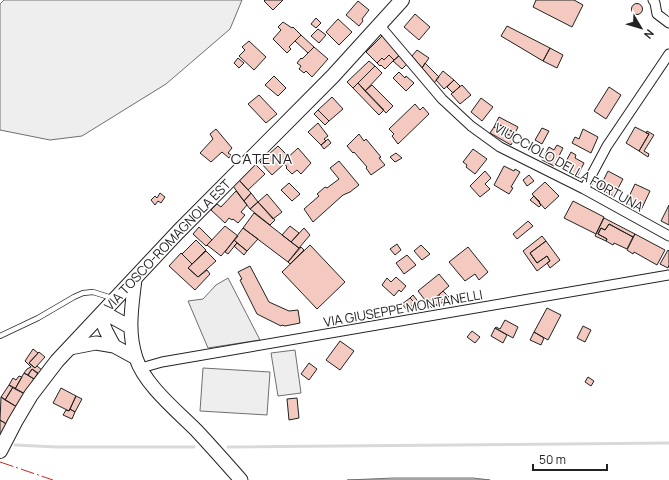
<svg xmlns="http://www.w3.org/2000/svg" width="669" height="480" font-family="Manrope,sans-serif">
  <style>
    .green { fill: #eee; stroke: #6f6f6f }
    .parking { fill: #ededed; stroke: #6f6f6f }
    .water { fill: #d9d9d9; stroke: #6f6f6f }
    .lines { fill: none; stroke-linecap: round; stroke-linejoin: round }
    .stream { stroke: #d9d9d9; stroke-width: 3 }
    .building { fill: #f3c9c0; stroke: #222 }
    .service-casing { stroke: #222; stroke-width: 6 }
    .minor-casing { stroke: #222; stroke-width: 11 }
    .secondary-casing { stroke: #222; stroke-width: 15 }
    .primary-casing { stroke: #222; stroke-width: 16 }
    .service { stroke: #fff; stroke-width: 4.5 }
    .minor { stroke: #fff; stroke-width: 9 }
    .secondary { stroke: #fff; stroke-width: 13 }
    .primary { stroke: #fff; stroke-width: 14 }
    .power { stroke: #c62828; stroke-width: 1; stroke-dasharray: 14 3 2 3; stroke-linecap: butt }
    .labels { text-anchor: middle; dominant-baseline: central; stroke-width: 3; stroke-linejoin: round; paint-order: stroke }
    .street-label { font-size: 13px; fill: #222; stroke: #fff }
    .quarter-label { font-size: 15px; letter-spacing: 1px; fill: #222; stroke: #fff }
  </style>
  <rect width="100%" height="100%" fill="#fff"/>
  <path class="green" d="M4 0H242L230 29 166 84 82 136 50 140 0 130V4Z
    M295 350 301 393 278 396 271 353Z
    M203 368 270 372 267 415 200 411Z"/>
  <path class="parking" d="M228 278 260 340 208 348 188 301 203 299 216 285Z"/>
  <path class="water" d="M394 478H473L490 480H347Z"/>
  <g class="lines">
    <path class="stream" d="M15 445 57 447H194
      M228 447 669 443"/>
  </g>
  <path class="building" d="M265 0H283L273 10 264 1Z
    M536 0H574L583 5 572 27 533 7Z
    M358 1 369 10 362 19 363 21 359 26 346 15Z
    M631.5 9a5.5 5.5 0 1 1 11 0a5.5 5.5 0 1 1-11 0Z
    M415 14 430 27 419 40 404 27Z
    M316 18 321 23 316 28 311 24Z
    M338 19 352 32 339 45 326 32Z
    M283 22 292 28 293 27 301 35 289 47 291 49 287 53 273 39 281 30 278 27Z
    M507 26 550 48 543 61 501 36Z
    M318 29 326 35 319 43 311 36Z
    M301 35 314 47 308 53 295 41Z
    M382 36 400 55 394 60 389 55 384 60 382 58 377 63 366 52Z
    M249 41 266 57 254 70 239 56 245 50 242 47Z
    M314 47 328 59 312 77 306 71 304 73 299 69 301 66 297 63 301 58 302 59Z
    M550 48 563 55 557 68 543 61Z
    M417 50 429 58 422 68 412 56Z
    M389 55 394 60 385 69 381 65 380 66 377 63 382 58 384 60Z
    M400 55 408 63 402 69 393 61Z
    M238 58 244 63 239 68 234 63Z
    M369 61 375 66 353 88 347 82Z
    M425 63 439 77 434 83 422 68Z
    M375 66 382 73 365 91 358 83Z
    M443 71 454 80 444 89 436 80Z
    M399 72 405 78 406 76 414 83 406 91 393 78Z
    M274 76 286 88 278 96 265 85Z
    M454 80 460 86 453 93 447 87Z
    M358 83 384 110 379 115 353 88Z
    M372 85 393 106 386 113 365 91Z
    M462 85 471 95 460 104 451 94Z
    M609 87 621 95 606 119 594 111Z
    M259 95 277 114 266 123 248 104Z
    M332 97 343 109 329 121 318 110Z
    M481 98 493 107 482 121 471 112Z
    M415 104 420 110 423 107 429 114 398 144 392 136 394 134 389 129Z
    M318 110 329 121 325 125 314 114Z
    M499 117 518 127 515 133 496 123Z
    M318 123 328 136 324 139 326 141 321 145 308 132Z
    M496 123 517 134 515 138 494 127Z
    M494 127 515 138 511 145 490 133Z
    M635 127 649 134 639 151 626 143Z
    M542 128 549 131 542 144 535 140Z
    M216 129 232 148 228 153 231 155 229 158 222 152 211 162 200 153 213 139 210 134Z
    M583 129 598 137 591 153 572 143 575 137 579 139Z
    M647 131 654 135 644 151 649 154 648 157 639 151 649 134 646 133Z
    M359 134 364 141 366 139 381 157 379 158 385 165 371 175 366 168 367 167 354 152 353 153 347 146Z
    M328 139 331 143 324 149 321 145Z
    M557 145 563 148 554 166 542 160 549 147 554 150Z
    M278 146 289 157 283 162 284 164 272 175 260 162Z
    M298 148 311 163 301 174 297 170 292 174 286 168 287 167 283 162Z
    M473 149 487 159 475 174 466 167 467 165 463 162Z
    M571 152 576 155 575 158 584 163 577 177 562 169Z
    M396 153 402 158 395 162 390 157Z
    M339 161 359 185 350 192 343 195 313 222 304 209 319 196 317 194 325 187 327 188 339 179 330 168Z
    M255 164 265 174 248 190 239 180Z
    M504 166 514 171 515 169 520 172 511 187 513 188 509 194 494 185Z
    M485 171 491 178 485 184 490 189 480 197 470 186Z
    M608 171 623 179 614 196 599 189Z
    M529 175 534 181 527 186 523 180Z
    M239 180 251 193 244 201 233 186Z
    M545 182 559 196 545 209 532 194Z
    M289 183 300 194 292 201 281 190Z
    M635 184 650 191 641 210 626 203Z
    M236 191 247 205 241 212 245 215 238 223 233 219 232 220 229 218 225 223 211 210 217 204 221 207Z
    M160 193 165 197 161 203 158 201 155 205 151 200 155 196 157 198Z
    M251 193 258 202 250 209 244 201Z
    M267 194 282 212 273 219 258 202Z
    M534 196 540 202 539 203 541 205 539 207 530 200Z
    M573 201 604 217 596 234 564 218Z
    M258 202 275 220 270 225 250 209Z
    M669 205V225L661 221Z
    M254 213 299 248 288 262 243 228Z
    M604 218 635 234 633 237 609 224 605 230 601 228 598 234 607 239 606 241 595 236Z
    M528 221 533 226 517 239 513 234Z
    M609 224 633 237 627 249 614 243 613 245 606 241 607 239 598 234 601 228 605 230Z
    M225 226 238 236 221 256 207 245Z
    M290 226 299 233 291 242 282 235Z
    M199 227 212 240 206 246 193 234Z
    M243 228 258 239 247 251 234 240Z
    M304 228 310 235 299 248 291 242Z
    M635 234 665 250 657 265 634 252 633 254 627 250Z
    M542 236 546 241 530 253 537 263 547 256 550 261 537 271 523 251Z
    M196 240 206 250 192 264 182 254Z
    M234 240 237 243 228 254 225 252Z
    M546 241 560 260 550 268 547 263 550 261 547 256 537 263 530 253Z
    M237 243 247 251 244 255 234 246Z
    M397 244 401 250 395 255 390 249Z
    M310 245 345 282 317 309 282 272Z
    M421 245 430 254 422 260 414 251Z
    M301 247 304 250 290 264 288 262Z
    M468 247 488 272 479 280 475 274 465 281 449 262Z
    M668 250 669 251V265L668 268 660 264Z
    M206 251 216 261 198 277 188 268Z
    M181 253 192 264 188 268 198 277 207 270 210 274 195 290 169 266Z
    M407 255 416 265 404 274 396 263Z
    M250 266 269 302 289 311 298 310 300 323 285 326 282 325 281 326 257 314 240 280 242 279 238 272Z
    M439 274 449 286 428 304 418 291Z
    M396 277 406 286 401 292 399 290 394 296 382 285 387 278 391 282Z
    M443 291 449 297 444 301 439 295Z
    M413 295 420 304 413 309 411 306 415 303 410 298Z
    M439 295 444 301 437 306 436 304 432 308 428 304Z
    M410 298 415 303 407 310 402 304Z
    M547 308 561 315 548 340 534 332Z
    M505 320 518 327 513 338 495 328 496 327 500 329Z
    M583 326 591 330 585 342 577 338Z
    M495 328 507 335 503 343 491 336Z
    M472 331 480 337 475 343 467 337Z
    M534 332 544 338 541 345 530 340Z
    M340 341 354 351 340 370 326 360Z
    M33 349 38 353 29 363 35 368 37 366 42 370 38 374 32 369 28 375 24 373 27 369 31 367 25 361Z
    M39 352 45 357 35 368 29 363Z
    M309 363 317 369 309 380 301 374Z
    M32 369 38 373 34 379 28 375Z
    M24 373 34 379 25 394 15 389Z
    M19 376 22 377 15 389 9 385 13 378 16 380Z
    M588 377 594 381 591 386 585 382Z
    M9 385 13 387 5 400 1 397Z
    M13 387 25 394 17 407 5 400Z
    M61 388 76 396 69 411 53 403Z
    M76 396 82 399 75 412 70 409Z
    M1 397 17 407 8 425 0 420Z
    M297 398 299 418 289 420 287 399Z
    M70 409 75 412 72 419 63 415 66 410 69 411Z
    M0 420 8 425 0 439Z"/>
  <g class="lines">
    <g class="service-casing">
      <path id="service" d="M0 336 38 318 74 297 83 293 93 292 112 298"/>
    </g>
    <g class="minor-casing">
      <path id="minor" d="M653 0 655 3 657 14 669 23
        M380 26 442 99 471 126 500 147 584 189 669 236
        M584 189 607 146 669 54
        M141 368 162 362 669 275"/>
    </g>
    <g class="secondary-casing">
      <path id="secondary" d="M135 279C132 306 127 331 136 358 144 384 177 411 196 430 211 446 226 463 241 480
        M101 315 112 317 130 327
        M100 316 106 331 114 346
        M70 348 96 343 114 346 136 358"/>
    </g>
    <g class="primary-casing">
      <g id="primary">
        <path id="s1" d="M0 451 15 422 31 395 57 361 178 232 333 76 402 0"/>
      </g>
    </g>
    <use href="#service" class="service"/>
    <use href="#minor" class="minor"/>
    <use href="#secondary" class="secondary"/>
    <use href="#primary" class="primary"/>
    <path class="power" d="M0 462 53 480"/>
  </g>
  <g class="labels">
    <g class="street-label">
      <text transform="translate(569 167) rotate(29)">VIUCCIOLO DELLA FORTUNA</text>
      <text stroke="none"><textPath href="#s1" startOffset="267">VIA TOSCO-ROMAGNOLA EST</textPath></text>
      <text transform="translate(403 308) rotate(-10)">VIA GIUSEPPE MONTANELLI</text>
    </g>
    <g class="quarter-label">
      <text x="262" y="158">CATENA</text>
    </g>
  </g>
  <g transform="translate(641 28) rotate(128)" stroke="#ffffff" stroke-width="3" paint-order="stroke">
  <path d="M0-3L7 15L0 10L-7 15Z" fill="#222222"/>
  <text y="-6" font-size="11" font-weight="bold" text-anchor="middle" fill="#222222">N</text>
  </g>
  <path d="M533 464v6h74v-6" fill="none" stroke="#222222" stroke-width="2"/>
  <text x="539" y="464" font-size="12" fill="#222222" stroke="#ffffff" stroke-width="3" paint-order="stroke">50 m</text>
</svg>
